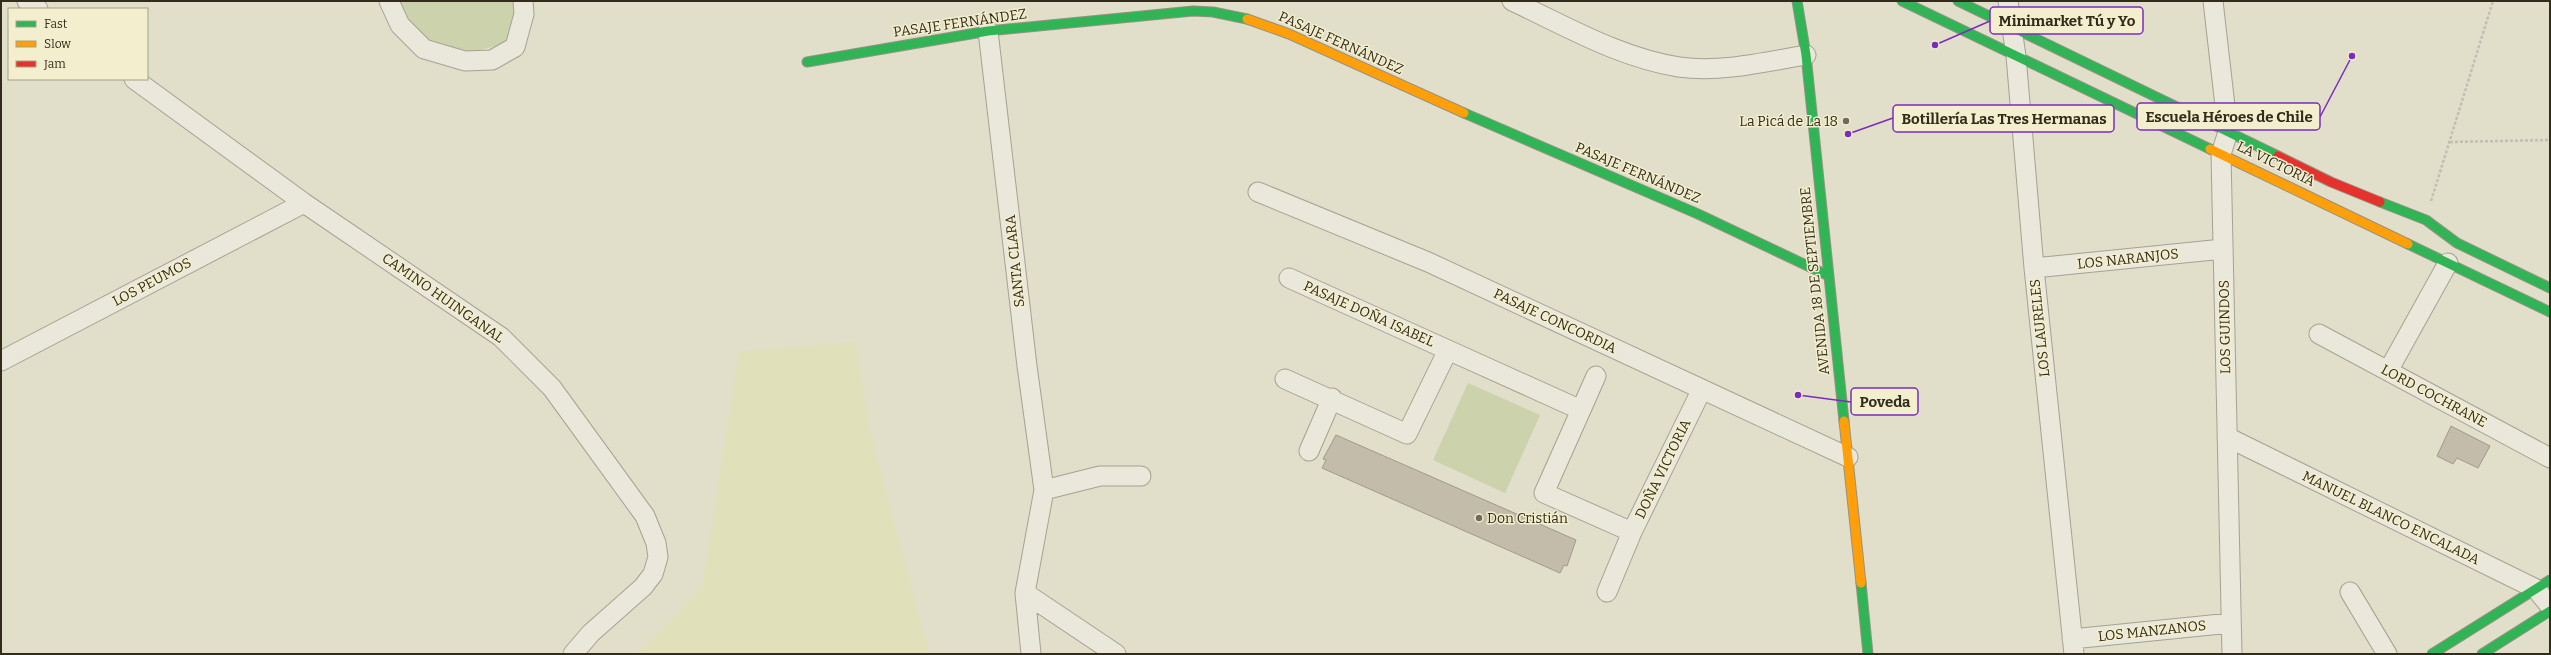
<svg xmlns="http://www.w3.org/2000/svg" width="2551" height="655" font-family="Bitter,serif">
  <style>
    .farmland { fill: #e0e0ba }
    .green { fill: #ccd2ac }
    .building { fill: #c4bcaa; stroke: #a19989 }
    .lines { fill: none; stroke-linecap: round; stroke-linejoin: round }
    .street-casing { stroke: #a6a293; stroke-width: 21 }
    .fast-casing { stroke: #969283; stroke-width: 11 }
    .slow-casing { stroke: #969283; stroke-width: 11 }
    .jam-casing { stroke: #969283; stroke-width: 11 }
    .path { stroke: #c2bfb2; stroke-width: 2.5; stroke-dasharray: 3 2; stroke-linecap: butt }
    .street { stroke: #eae7db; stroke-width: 19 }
    .fast { stroke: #30b455; stroke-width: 9 }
    .slow { stroke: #ff9f0a; stroke-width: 9 }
    .jam { stroke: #e5322d; stroke-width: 9 }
    .poi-dot { fill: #706a59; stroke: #f3efce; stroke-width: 1.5 }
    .labels { text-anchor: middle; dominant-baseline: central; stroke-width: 3; stroke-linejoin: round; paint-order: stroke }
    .street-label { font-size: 14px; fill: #332b1c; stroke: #f3efce }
    .poi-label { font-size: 14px; fill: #332b1c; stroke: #f3efce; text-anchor: end }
    .leader { fill: none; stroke: #7b2cbf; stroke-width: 1.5 }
    .callout-dot { fill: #7b2cbf; stroke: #f3efce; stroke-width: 1.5 }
    .callout { fill: #f3efce; stroke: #7b2cbf; stroke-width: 1.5 }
    .callout-label { font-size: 15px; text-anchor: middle; font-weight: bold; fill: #332b1c }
  </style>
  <rect width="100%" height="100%" fill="#e1dec9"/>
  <path class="farmland" d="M856 342 871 435 929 654H637L702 587 739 351Z"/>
  <path class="green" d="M392 1H515V29L503 44 465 54 431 48Z
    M1468 383 1540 415 1505 493 1433 460Z"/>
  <path class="building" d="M2451 426 2490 446 2478 468 2457 458 2453 464 2437 456Z
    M1336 435 1576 540 1567 566 1564 565 1560 573 1322 468 1326 460 1323 459Z"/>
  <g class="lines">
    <g class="street-casing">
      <path id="street" d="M27 1 38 9
        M389 1 400 25 424 49 465 61 492 60 515 47 524 14 523 1
        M1512 1C1566 26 1620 58 1679 67 1720 73 1765 62 1806 55
        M2008 1 2016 56 2034 268 2074 654
        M2213 1 2228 132 2221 154 2232 654
        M988 31 1027 366 1044 490 1025 593 1031 654
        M134 79 304 203 501 337 552 388 645 516 656 543 658 557 653 574 643 587 591 633 573 654
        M1258 192 1428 262 1848 457
        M2034 268 2223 249
        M1289 278 1448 350
        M2319 334 2550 458
        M1 361 304 203
        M2388 371 2448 263
        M1285 379 1407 434 1448 350 1581 410 1544 493 1632 532 1702 389
        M1581 410 1596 376
        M2227 437 2536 589 2550 606
        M1309 451 1332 398
        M1044 490 1100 476H1141
        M1607 592 1632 532
        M2350 592 2387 654
        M1025 593 1116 654
        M2072 639 2231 623"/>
    </g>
    <g class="fast-casing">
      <path id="fast" d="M1797 1 1806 55 1844 421
        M1902 1 2210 149
        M1958 1 2278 156
        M807 62 988 31 1193 11 1213 12 1247 19
        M1464 113 1698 214 1829 276
        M2380 202 2426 220 2457 243 2550 288
        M2408 244 2550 312
        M1861 583 1868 654
        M2432 654 2550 580
        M2482 654 2550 611"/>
    </g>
    <g class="slow-casing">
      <path id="slow" d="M1247 19 1289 34 1464 113
        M2210 149 2408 244
        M1844 421 1861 583"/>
    </g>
    <g class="jam-casing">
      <path id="jam" d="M2278 156 2331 182 2380 202"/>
    </g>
    <path class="path" d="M2450 142 2550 140
      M2431 201 2493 1"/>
    <use href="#street" class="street"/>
    <use href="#fast" class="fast"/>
    <use href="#slow" class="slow"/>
    <use href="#jam" class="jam"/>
  </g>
  <g class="poi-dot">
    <circle cx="1846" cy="121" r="4"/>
    <circle cx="1479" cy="518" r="4"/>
  </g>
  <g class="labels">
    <g class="street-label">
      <text transform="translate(960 23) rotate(-8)">PASAJE FERNÁNDEZ</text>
      <text transform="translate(1341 43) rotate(24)">PASAJE FERNÁNDEZ</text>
      <text transform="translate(2276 164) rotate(26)">LA VICTORIA</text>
      <text transform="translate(1638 173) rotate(23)">PASAJE FERNÁNDEZ</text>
      <text transform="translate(2128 259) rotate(-6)">LOS NARANJOS</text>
      <text transform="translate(1015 261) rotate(-96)">SANTA CLARA</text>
      <text transform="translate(1815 281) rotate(-96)">AVENIDA 18 DE SEPTIEMBRE</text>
      <text transform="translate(152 282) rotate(-28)">LOS PEUMOS</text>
      <text transform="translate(443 298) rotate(35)">CAMINO HUINGANAL</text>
      <text transform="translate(1369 314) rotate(24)">PASAJE DOÑA ISABEL</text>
      <text transform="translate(1555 321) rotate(25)">PASAJE CONCORDIA</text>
      <text transform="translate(2225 327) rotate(-91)">LOS GUINDOS</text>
      <text transform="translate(2040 328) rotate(-96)">LOS LAURELES</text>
      <text transform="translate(2434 396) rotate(28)">LORD COCHRANE</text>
      <text transform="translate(1663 469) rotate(-64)">DOÑA VICTORIA</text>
      <text transform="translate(2391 518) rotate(26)">MANUEL BLANCO ENCALADA</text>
      <text transform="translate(2152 631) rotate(-6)">LOS MANZANOS</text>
    </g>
    <g class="poi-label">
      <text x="1838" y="121">La Picá de La 18</text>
      <text x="1487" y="518" text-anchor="start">Don Cristián</text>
    </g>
  </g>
  <path class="leader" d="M1935 45L1990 21M2352 56L2320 117M1848 134L1893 118M1798 395L1851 402"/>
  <g class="callout-dot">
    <circle cx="1935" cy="45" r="4"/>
    <circle cx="2352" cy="56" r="4"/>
    <circle cx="1848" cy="134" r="4"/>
    <circle cx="1798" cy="395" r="4"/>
  </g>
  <g class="callout">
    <rect x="1990" y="7" width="153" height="27" rx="4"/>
    <rect x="2137" y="103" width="183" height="27" rx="4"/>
    <rect x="1893" y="105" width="221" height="27" rx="4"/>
    <rect x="1851" y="388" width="67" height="27" rx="4"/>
  </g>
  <g class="callout-label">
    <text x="2067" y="26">Minimarket Tú y Yo</text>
    <text x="2229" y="122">Escuela Héroes de Chile</text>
    <text x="2004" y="124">Botillería Las Tres Hermanas</text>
    <text x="1885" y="407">Poveda</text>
  </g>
  <rect width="2551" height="655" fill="none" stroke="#332b1c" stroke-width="4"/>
  <rect x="8" y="8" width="140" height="72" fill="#f3efce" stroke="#a6a187"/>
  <rect x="16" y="21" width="20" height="6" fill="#30b455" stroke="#a6a187"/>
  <text x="44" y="28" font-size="12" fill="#332b1c">Fast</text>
  <rect x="16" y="41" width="20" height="6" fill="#ff9f0a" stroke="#a6a187"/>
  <text x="44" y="48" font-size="12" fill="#332b1c">Slow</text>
  <rect x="16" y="61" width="20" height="6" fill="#e5322d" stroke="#a6a187"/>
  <text x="44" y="68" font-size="12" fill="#332b1c">Jam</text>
</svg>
